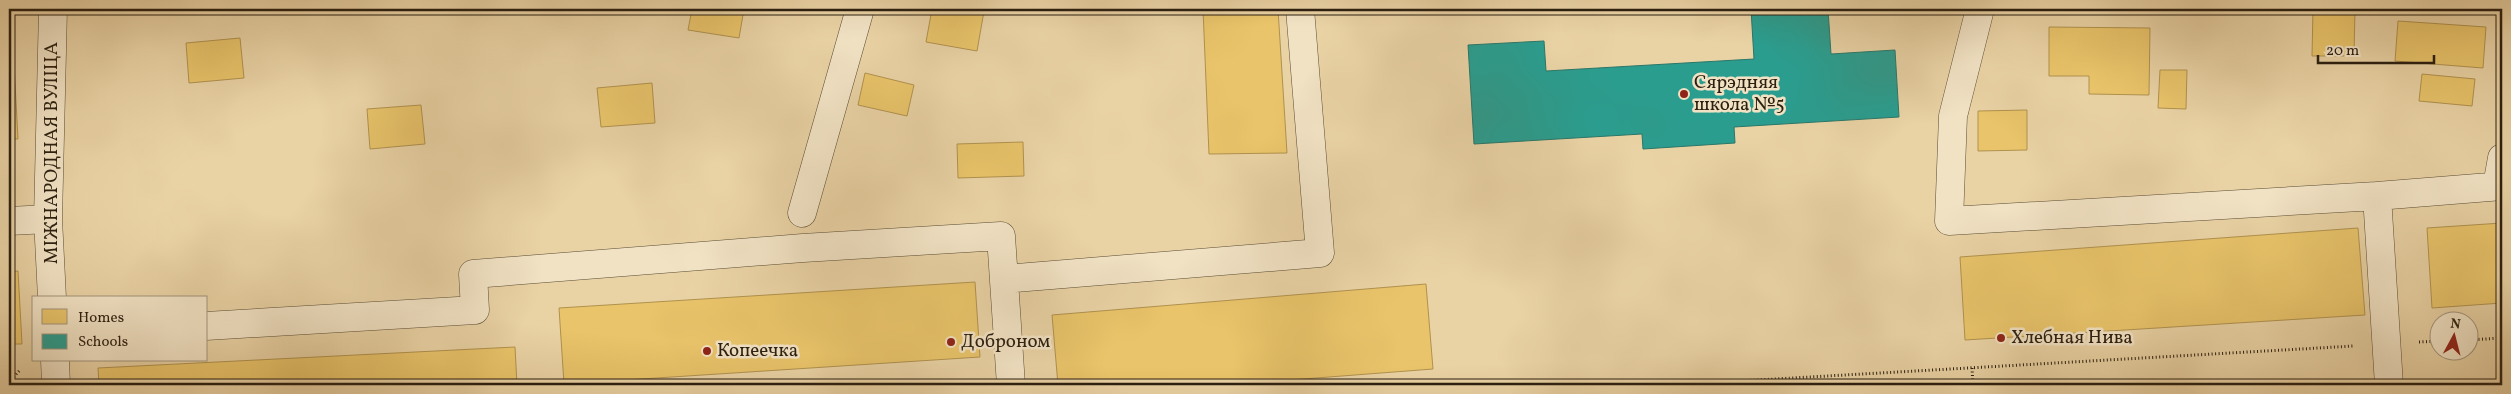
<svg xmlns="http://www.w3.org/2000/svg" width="2511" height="394" font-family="Vollkorn,serif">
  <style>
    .homes { fill: #e9c46a; stroke: #b0924f }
    .schools { fill: #2a9d8f; stroke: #2a7769 }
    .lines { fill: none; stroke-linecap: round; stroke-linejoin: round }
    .minor-casing { stroke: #5a4c35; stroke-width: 29 }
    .path { stroke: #2b1f10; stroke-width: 3; stroke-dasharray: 1 2.5; stroke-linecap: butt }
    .minor { stroke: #f1e2c4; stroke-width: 28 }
    .poi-dot { fill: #8f2418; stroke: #f1e2c4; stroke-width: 2 }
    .labels { text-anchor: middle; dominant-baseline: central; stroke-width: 5; stroke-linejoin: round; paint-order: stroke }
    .poi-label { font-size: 19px; fill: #2b1f10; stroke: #f1e2c4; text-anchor: start }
    .street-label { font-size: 19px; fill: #2b1f10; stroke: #f1e2c4 }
  </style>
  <rect width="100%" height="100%" fill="#e9d2a4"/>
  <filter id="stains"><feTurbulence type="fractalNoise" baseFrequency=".004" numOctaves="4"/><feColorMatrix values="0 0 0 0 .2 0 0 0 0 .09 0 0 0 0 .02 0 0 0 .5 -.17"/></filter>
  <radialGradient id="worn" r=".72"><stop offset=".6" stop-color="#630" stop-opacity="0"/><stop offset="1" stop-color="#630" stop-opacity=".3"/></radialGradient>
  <path class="homes" d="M9 9H11L18 139H9Z
    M692 9H744L739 38 688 30Z
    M932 9 984 11 977 51 926 42Z
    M1203 9H1278L1287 153 1209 154Z
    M2313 9H2355L2354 56H2312Z
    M2398 21 2486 27 2483 68 2395 61Z
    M2049 27 2150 28 2149 95 2089 94V76H2049Z
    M240 38 244 78 189 83 186 43Z
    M2160 70H2187L2186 109 2158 108Z
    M865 73 914 85 907 116 858 105Z
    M2422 74 2475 79 2472 106 2419 101Z
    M652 83 655 123 601 127 597 88Z
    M421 105 425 144 370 149 367 109Z
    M2027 110V150L1978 151V111Z
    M1023 142 1024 176 958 178 957 144Z
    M2502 223V303L2432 308 2427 228Z
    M2358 228 2365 315 1965 340 1960 257Z
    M18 271 22 344H9V272Z
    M975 282 980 357 564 384 559 308Z
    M1426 284 1433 369 1225 385H1058L1052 315Z
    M515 347 517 385H99L98 368Z"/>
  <path class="schools" d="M1751 9H1828L1831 54 1895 50 1899 117 1734 127 1735 143 1643 149 1642 134 1474 144 1468 45 1544 41 1546 71 1754 59Z"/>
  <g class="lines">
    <g class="minor-casing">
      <path id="minor" d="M1980 9 1953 116 1949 221 2377 196
        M2497 186 2502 158
        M802 213 860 9
        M9 221 48 219
        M1004 279 1320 253 1300 9
        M52 298 48 219 53 9
        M206 326 475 310 473 274 803 248 1001 236 1011 385
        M55 360 56 385
        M2389 385 2377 196 2502 186"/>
    </g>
    <path class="path" d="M2468 340 2502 338
      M2419 342 2438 341
      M1972 368 1973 385
      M9 382 20 370
      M1670 385 2353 346"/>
    <use href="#minor" class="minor"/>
  </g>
  <g class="poi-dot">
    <circle cx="1684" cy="94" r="5"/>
    <circle cx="2001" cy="338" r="5"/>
    <circle cx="951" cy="342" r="5"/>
    <circle cx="707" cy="351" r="5"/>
  </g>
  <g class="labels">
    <g class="poi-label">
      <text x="1694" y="83">Сярэдняя<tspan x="1694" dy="22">школа №5</tspan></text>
      <text x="2011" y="338">Хлебная Нива</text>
      <text x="961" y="342">Доброном</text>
      <text x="717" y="351">Копеечка</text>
    </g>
    <g class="street-label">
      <text transform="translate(52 153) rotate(-90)">МІЖНАРОДНАЯ ВУЛІЦА</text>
    </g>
  </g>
  <rect width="2511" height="394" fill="none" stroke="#e9d2a4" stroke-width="30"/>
  <rect x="10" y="10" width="2491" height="374" fill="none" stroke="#2b1f10" stroke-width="2.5"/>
  <rect x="15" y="15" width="2481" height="364" fill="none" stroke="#2b1f10"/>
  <rect x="32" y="296" width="175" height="65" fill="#f1e2c4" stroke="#a2947c"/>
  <rect x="42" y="309" width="25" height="15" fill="#e9c46a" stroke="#a2947c"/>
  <text x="78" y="322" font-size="15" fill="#2b1f10">Homes</text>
  <rect x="42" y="334" width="25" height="15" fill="#2a9d8f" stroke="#a2947c"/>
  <text x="78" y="346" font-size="15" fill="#2b1f10">Schools</text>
  <g transform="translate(2454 336) rotate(7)"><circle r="24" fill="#f1e2c4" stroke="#a2947c"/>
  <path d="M0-4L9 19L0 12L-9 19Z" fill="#8f2418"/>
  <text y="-8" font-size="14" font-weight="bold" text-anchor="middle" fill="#2b1f10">N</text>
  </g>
  <path d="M2318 55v8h116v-8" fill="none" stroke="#2b1f10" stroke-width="2.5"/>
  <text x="2326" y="55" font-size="15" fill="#2b1f10" stroke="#f1e2c4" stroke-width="4" paint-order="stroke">20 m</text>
  <rect width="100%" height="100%" filter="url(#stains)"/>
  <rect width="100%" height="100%" fill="url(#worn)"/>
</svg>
